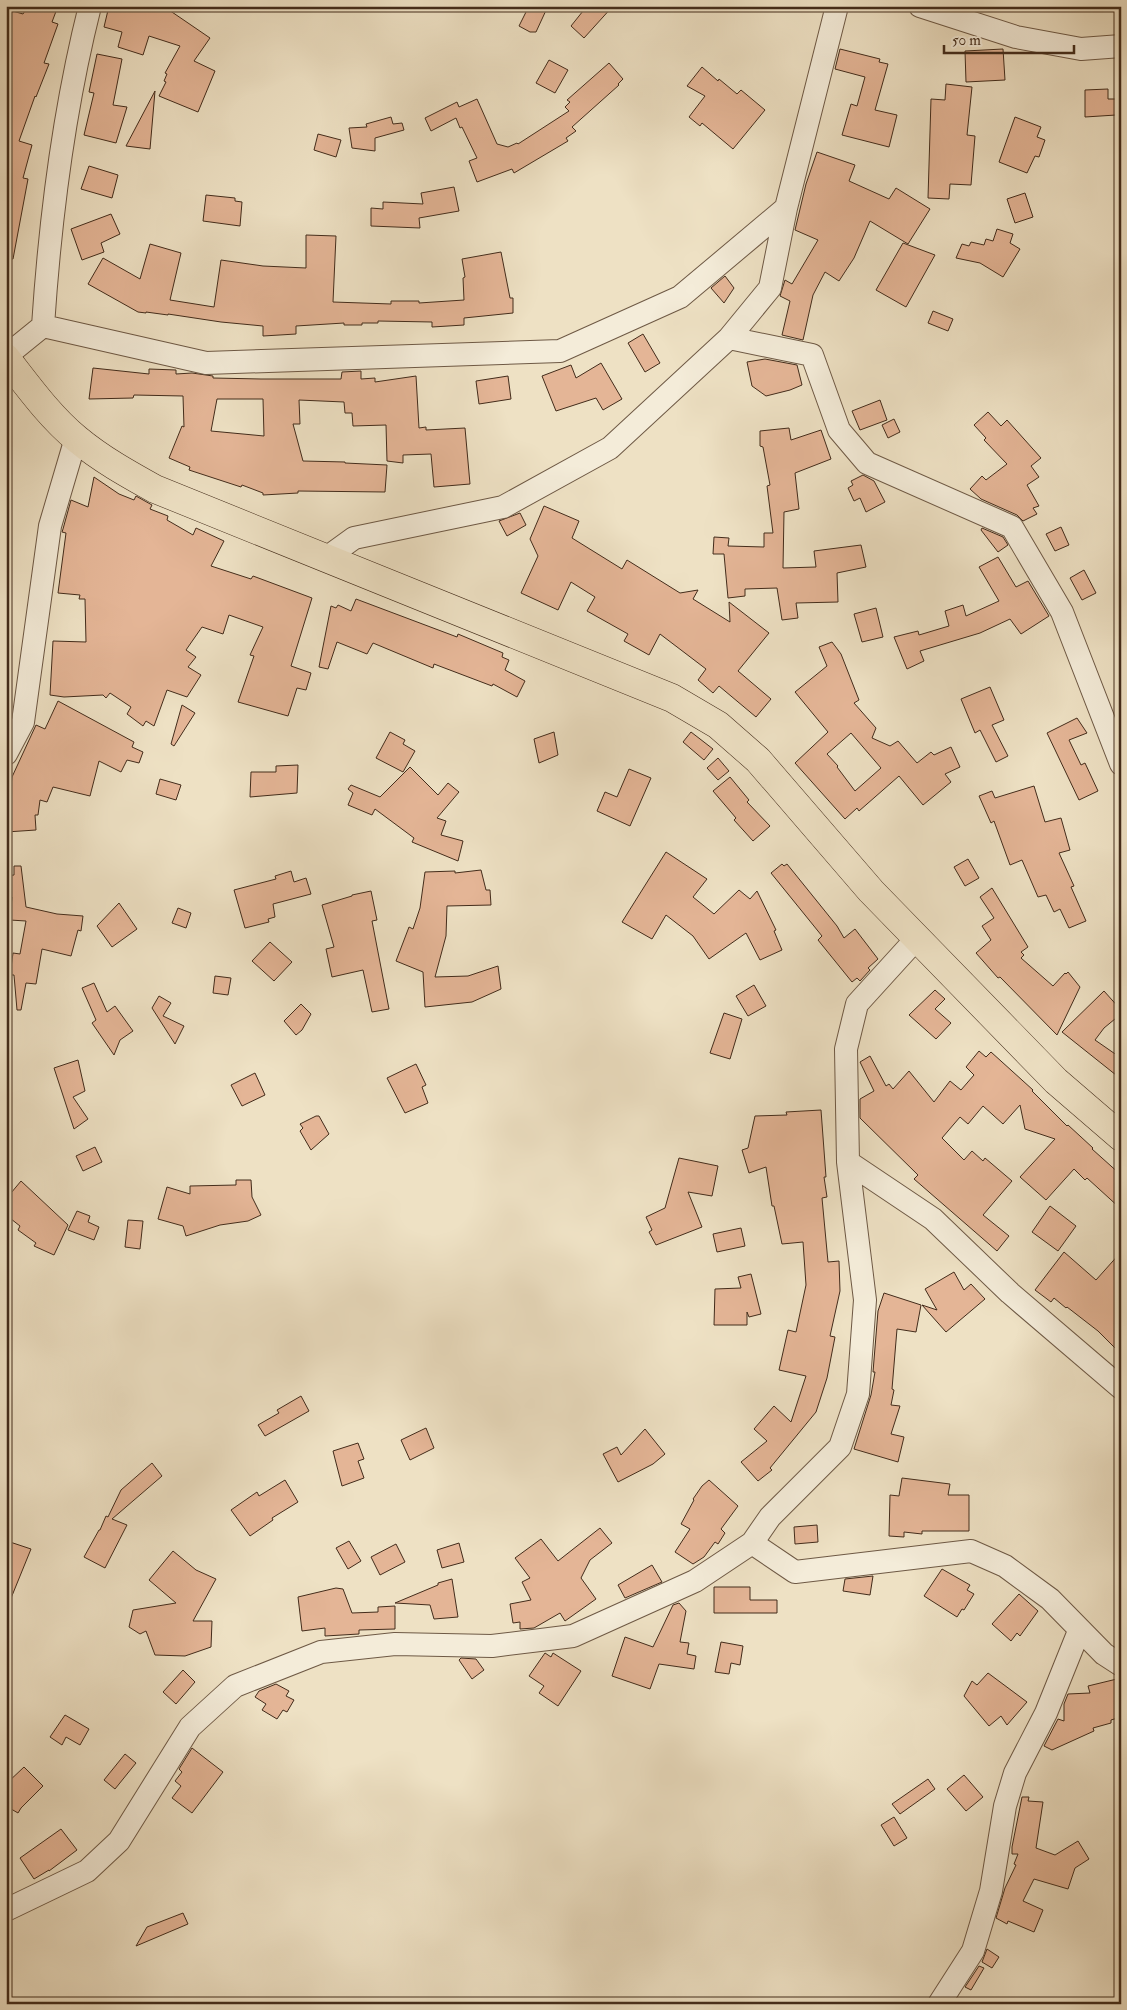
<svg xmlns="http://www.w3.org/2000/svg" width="1127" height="2010" font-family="'IM FELL Double Pica',serif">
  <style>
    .building { fill: #e4b596; stroke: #432c1b; fill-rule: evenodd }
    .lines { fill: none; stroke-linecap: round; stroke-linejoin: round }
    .minor-casing { stroke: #6e5945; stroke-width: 24 }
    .highway-casing { stroke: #432c1b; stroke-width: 29 }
    .minor { stroke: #f4ecd9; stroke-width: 22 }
    .highway { stroke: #eee1c4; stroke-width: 28 }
  </style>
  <rect width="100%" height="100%" fill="#eee1c4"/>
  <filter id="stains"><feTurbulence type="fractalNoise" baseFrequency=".004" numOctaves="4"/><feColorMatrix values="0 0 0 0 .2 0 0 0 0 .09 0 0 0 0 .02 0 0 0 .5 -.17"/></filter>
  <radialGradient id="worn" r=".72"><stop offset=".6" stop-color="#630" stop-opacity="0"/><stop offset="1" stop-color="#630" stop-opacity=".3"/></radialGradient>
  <path class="building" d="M28 6H58L52 22 58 24 44 63 49 64 36 97 35 96 19 141 32 145 23 178 28 179 13 259H6V9L23 14Z
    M109 6H170L169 10 210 38 194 61 215 71 198 112 159 96 166 82 164 81 167 74 165 73 180 46 149 36 143 55 118 47 122 32 104 27Z
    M529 6H548L536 32H530L519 26Z
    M587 6H613L584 38 571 26Z
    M840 49 880 59 879 62 888 64 875 110 897 115 889 147 842 135 851 104 857 106 865 77 835 69Z
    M1003 49 1005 80 966 82 965 51Z
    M97 54 122 59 113 105 127 107 116 143 84 135 94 93 89 92Z
    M549 60 568 70 555 93 536 83Z
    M609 63 623 79 618 84 619 85 572 127 576 131 566 138 568 141 514 173 512 169 477 182 469 161 477 158 462 127 460 128 456 118 431 131 425 118 457 102 459 107 477 99 497 144 508 147 517 143 518 144 569 111 565 107 570 102 567 100Z
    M702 67 718 81 719 79 737 94 741 90 765 110 733 149 702 123 700 126 689 117 705 96 687 86Z
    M946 84 972 87 967 135 975 136 971 185 950 184 949 199 928 198 931 99 945 100Z
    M1108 89V99H1116V115L1085 117V90Z
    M155 91 150 149 126 146Z
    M391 117 393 124 402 123 404 130 375 138V151L352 148 349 128 367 127 366 124Z
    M1015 117 1041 127 1037 137 1045 140 1039 157 1035 156 1027 173 999 162Z
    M318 134 341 140 336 157 314 150Z
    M817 152 855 165 849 181 889 199 896 188 930 209 908 244 870 221 854 258 839 281 825 272 813 295 803 340 782 335 790 301 780 296 785 280 792 284 818 240 795 230 806 184Z
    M89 166 118 175 112 198 81 189Z
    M454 187 459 211 419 218 420 228 371 226V208L383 209V202L423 204 421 193Z
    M1025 193 1033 217 1015 223 1007 199Z
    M206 195 235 198V201L242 202 240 226 203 221Z
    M111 214 120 234 101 243 104 252 82 260 71 229Z
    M997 229 1013 234 1010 243 1020 249 1003 277 980 263 956 258 962 244 969 246 971 242 984 245 986 239 993 241Z
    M306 235 336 236 333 302 391 304V301H419V303L464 300 463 278 465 277 462 259 501 252 510 298H513V313L464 318V325L432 327V322L378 321V323H362V325H344V323L296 326V334L263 336V326L221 322 168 314V315L146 312V313L138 312 88 284 103 258 140 279 150 244 181 253 170 300 214 307 221 260 263 266 306 268Z
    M903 243 935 255 906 307 876 290Z
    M725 276 734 288 724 303 711 288Z
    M933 311 953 319 948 331 928 323Z
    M643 334 660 363 645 372 628 343Z
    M765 359 797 365 802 385 790 390 766 396 752 386 747 362Z
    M601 363 622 399 603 410 596 398 556 411 542 376 571 365 576 378Z
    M93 368 149 374V369L176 370V374L192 373 213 376V378L261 379H341L342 372 361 371V379L375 378V382L416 376 419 428 426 427V430L465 428 470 484 434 487 431 454 403 455V463L387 461 386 425 353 426 352 413H345L344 402 299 400 300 424H293L303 461 345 462V463L387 465 385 492 298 491V493L263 495V493L242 485 241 487 189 470 190 467 169 458 182 426 184 427 183 396 134 395 133 398 89 399ZM217 399H263L264 436 211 431Z
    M508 376 511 399 479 404 476 381Z
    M880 400 887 420 860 430 852 411Z
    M988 412 1001 426 1007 420 1041 458 1031 466 1039 477 1027 485 1039 506 1033 508 1037 514 1023 521 1017 515 981 499 970 489 982 476 986 480 1007 464 984 440 986 438 974 425Z
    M894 419 900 432 888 438 882 425Z
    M789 428 791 440 821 430 831 459 795 473 799 509 784 512 783 568 816 567 814 551 861 545 866 567 837 573 838 602 796 603 798 618 782 620 777 588 745 589V596L728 598 724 554H713L714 537 729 538 728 546 764 547V533H773L767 486 770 485 763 447 760 446V431Z
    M863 475 874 481 885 502 866 512 860 498 854 501 848 488 853 485 851 481Z
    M94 477 119 494 134 500 136 496 152 505 150 509 168 516 167 520 193 535 196 528 224 541 211 566 251 579 253 576 312 598 291 666 311 673 306 690 297 688 288 716 238 702 254 656 250 655 263 627 229 615 223 634 202 627 186 650 196 657 188 667 201 675 187 697 167 690 154 726 146 721 143 726 127 714 131 707 110 693 106 698 103 695 64 697 50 695 53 641 86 642 85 599H79L80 595 58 593 66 533 62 532 63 529 71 500 88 507Z
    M544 506 579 521 572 538 622 569 627 560 680 593 698 590 693 599 730 622 729 602 769 633 738 671 771 699 756 717 719 686 713 693 698 680 706 669 660 634 649 655 624 641 628 634 587 611 595 597 571 582 558 610 521 593 538 556 530 539Z
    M520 513 526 525 507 536 499 521Z
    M1061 527 1069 545 1055 551 1046 534Z
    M982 528 1003 537 1008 545 998 552 981 530Z
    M998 557 1016 587 1028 581 1049 616 1021 634 1010 619 980 633 920 651 924 661 907 669 894 637 918 631 919 635 949 626 945 611 963 605 966 616 999 601 979 567Z
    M1084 570 1096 593 1082 600 1070 578Z
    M356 599 457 637 458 634 503 653 502 657 509 660 505 670 525 681 517 697 493 684 492 686 434 664 433 668 373 643 367 654 337 642 328 669 319 667 331 606 336 608 338 605 351 611Z
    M876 608 883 637 862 642 854 614Z
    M832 642 841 654 859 700 854 703 876 728 872 738 890 746 898 741 917 763 931 752 934 755 951 747 960 767 945 774 951 782 923 805 899 776 859 811 857 808 845 819 795 763 828 732 795 692 827 666 819 647ZM851 733 881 768 855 791 837 767 838 766 827 754Z
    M990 687 1004 720 992 725 1008 756 996 762 980 730 975 733 961 699Z
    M58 701 134 742 132 747 143 752 139 763 127 760 121 772 99 761 90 796 53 787 47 802 40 800 38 815H35L36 830 6 832 12 777 36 725 45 729Z
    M182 705 195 713 174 746 171 744Z
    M1077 718 1087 733 1069 740 1081 765 1085 763 1098 791 1079 800 1047 733Z
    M390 732 405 740 403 744 415 751 403 772 376 758Z
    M554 732 558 755 539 763 534 739Z
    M691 732 713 749 704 760 683 742Z
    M718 758 729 771 718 780 707 768Z
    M298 765 297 793 250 797 251 772H276V766Z
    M410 767 438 795 448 783 459 792 437 818 446 821 441 835 463 841 458 861 412 842 414 838 375 809 372 815 348 805 353 793 348 789 351 785 380 797Z
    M629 769 651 778 630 826 597 811 605 792 617 797Z
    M730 777 749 800 747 802 770 826 753 841 734 820 736 818 713 791Z
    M160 779 181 785 176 800 156 794Z
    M1034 786 1045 822 1061 818 1070 850 1059 853 1074 886 1071 887 1086 921 1069 928 1060 909 1054 912 1046 895 1038 897 1022 860 1010 865 994 821 991 823 979 796 992 791 995 798Z
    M666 852 707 879 693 897 714 914 739 890 750 899 757 891 776 930 774 931 782 950 760 960 746 933 709 959 693 936 666 915 652 939 622 922Z
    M968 859 979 878 965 886 954 867Z
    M782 864 784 866 787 864 837 926 844 938 855 929 878 959 868 968 870 970 860 981 857 978 852 982 818 940 822 936 771 873Z
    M14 866H21L26 907 57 914 83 916 81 931 78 930 71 956 42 949 36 984 26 983 21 1010H17L14 975H10L13 953 20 954 26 921 10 920 12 897 6 898V876L14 875Z
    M481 870 486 890H490L491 905 447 906 446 936 435 977 468 976 498 966 501 989 472 1002 425 1007 423 972 396 961 409 927 413 929 420 908 425 872 455 871V873Z
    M291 871 294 882 306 878 311 894 273 904 275 917 268 919 269 922 245 928 234 890 276 879 275 876Z
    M992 888 1028 947 1021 952 1024 955 1021 958 1053 986 1065 973 1066 974 1068 972 1080 987 1057 1035 1000 977 998 978 976 953 991 940 982 926 994 918 980 897Z
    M371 891 377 920 372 921 389 1009 372 1012 363 970 332 977 326 949 334 947 322 905 352 896V895Z
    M119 903 137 929 112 947 97 926Z
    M178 908 191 913 186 928 172 923Z
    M270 942 292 962 274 981 252 961Z
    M215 976 231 978 228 995 213 993Z
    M94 983 107 1012 115 1006 133 1031 120 1040 114 1055 92 1023 96 1020 82 988Z
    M754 985 766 1006 748 1016 736 996Z
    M935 990 945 999 935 1009 951 1023 936 1039 909 1015Z
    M1104 991 1121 1010V1014L1104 1028 1095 1040 1121 1058V1079L1062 1032Z
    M159 996 171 1003 163 1016 184 1026 175 1044 152 1008Z
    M301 1004 311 1014 302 1030 296 1035 284 1021Z
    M724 1013 742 1019 730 1059 710 1053Z
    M979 1051 986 1057 991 1052 1033 1090 1032 1091 1067 1126 1068 1125 1093 1148 1092 1149 1121 1175V1209L1087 1178 1085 1180 1074 1169 1046 1200 1020 1177 1055 1139 1025 1129 1020 1105 1003 1124 983 1106 968 1124 960 1117 942 1138 964 1160 972 1151 983 1161 985 1158 1012 1181 983 1215 1009 1236 997 1251 914 1179 918 1175 860 1118V1099L874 1091 860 1062 870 1056 886 1086 889 1084 893 1089 909 1071 934 1102 950 1081 961 1090 974 1075 966 1067Z
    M78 1060 85 1091 73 1097 88 1119 74 1129 54 1068Z
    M416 1064 426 1085 422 1087 428 1103 405 1113 387 1078Z
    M255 1073 265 1095 242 1106 231 1085Z
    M821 1110 826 1177H824L827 1197 822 1198 828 1262 839 1261 840 1291 830 1336 835 1337 827 1378 816 1412 770 1468 772 1470 758 1481 741 1462 767 1441 754 1429 774 1406 791 1422 806 1376 779 1370 788 1330 796 1332 806 1285 803 1242 782 1244 774 1206H772L766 1167 749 1173 742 1150 748 1148 755 1116 787 1115 786 1112Z
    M316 1116H319L329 1134 311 1150 300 1131 303 1128 300 1124Z
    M95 1147 102 1162 83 1171 76 1156Z
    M679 1158 718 1166 712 1196 688 1192 702 1227 656 1245 649 1232 652 1230 646 1217 665 1208Z
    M236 1180H251L252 1197 261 1215 248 1221 220 1225 186 1236 183 1226 158 1219 167 1187 190 1194V1186L236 1185Z
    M21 1181 68 1225 54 1255 34 1246 36 1243 18 1230 20 1226 6 1215V1199Z
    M1050 1206 1076 1226 1058 1251 1032 1232Z
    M77 1211 90 1216 88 1222 99 1227 94 1240 68 1230Z
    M128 1220 143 1221 140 1249 125 1247Z
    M741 1228 745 1246 717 1252 713 1234Z
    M1064 1252 1096 1280 1121 1252V1354L1098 1331 1067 1307 1066 1308 1054 1298 1051 1302 1035 1290Z
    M954 1272 964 1290 971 1284 985 1299 946 1332 922 1305 937 1310 925 1289Z
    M751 1274 761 1314 749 1317 747 1312V1325H714L715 1289 741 1288 738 1277Z
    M884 1293 921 1305 916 1332 897 1329 892 1389 894 1390 891 1405 900 1406 891 1434 904 1437 898 1462 854 1449 871 1395 875 1372H873L878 1311Z
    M301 1396 309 1411 265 1436 258 1425 279 1413 277 1410Z
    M426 1428 434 1448 410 1460 401 1440Z
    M645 1429 665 1454 653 1464 618 1482 603 1454 617 1447 621 1455Z
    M358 1443 364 1459 358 1461 364 1478 342 1486 333 1451Z
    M152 1463 162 1476 112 1519 127 1525 105 1568 84 1557 99 1530H100L106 1516 108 1517 121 1490Z
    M902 1478 950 1484 948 1495H969V1531H922V1534L904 1532V1537L889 1536 890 1495 899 1496Z
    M285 1480 298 1502 272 1518 273 1520 250 1536 231 1510 257 1492 259 1496Z
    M709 1480 738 1506 721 1529 725 1533 718 1544 715 1542 704 1557 693 1564 675 1552 690 1529 681 1524 694 1500 693 1499 702 1486Z
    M817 1525 818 1542 795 1544 794 1527Z
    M600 1528 612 1543 590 1560 581 1578 596 1599 565 1621 560 1613 534 1628 520 1629V1622L513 1623 510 1604 531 1600 522 1582 530 1578 515 1558 541 1539 558 1561Z
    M349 1541 361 1561 348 1569 336 1548Z
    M10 1542 31 1549 7 1608 6 1573 10 1562 6 1560V1553Z
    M459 1543 464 1562 442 1568 437 1550Z
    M396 1544 405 1562 380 1575 371 1557Z
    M173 1551 196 1570 216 1579 193 1621H212L211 1647 185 1656 155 1655 146 1631 140 1634 129 1627 133 1610 176 1603 149 1580Z
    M652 1565 662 1582 625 1598 618 1585Z
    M942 1569 970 1585 967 1590 974 1594 964 1610 962 1609 957 1617 924 1596Z
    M873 1576 870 1595 843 1591 845 1579Z
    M452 1579 458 1617 434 1619 430 1605 395 1603 438 1585V1583Z
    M714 1587H750V1600H777V1613H714Z
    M336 1588 343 1589 352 1613 378 1612V1607L395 1606V1629L359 1630V1634L325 1636V1628L302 1631 298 1597Z
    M1019 1594 1038 1611 1020 1636 1017 1633 1011 1641 992 1624Z
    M679 1603 686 1611 680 1642 689 1643 687 1654 696 1656 694 1669 659 1664 650 1689 612 1676 625 1637 653 1647 673 1605Z
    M721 1642 743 1646 740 1665 731 1663 729 1674 715 1672Z
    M545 1653 551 1657 553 1653 581 1671 558 1706 539 1693 544 1686 529 1676Z
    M461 1658 476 1659 484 1670 472 1679 459 1660Z
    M183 1670 195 1682 176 1704 163 1692Z
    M988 1673 1027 1702 1007 1725 1001 1716 989 1726 964 1696 972 1681 977 1685Z
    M1121 1678V1717L1111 1720V1723L1093 1728 1094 1731 1052 1750 1044 1746 1058 1719 1064 1721V1704L1068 1694 1090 1693 1088 1686Z
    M276 1684 289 1691 286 1696 294 1700 287 1712 283 1710 277 1719 262 1710 266 1704 255 1697 259 1691Z
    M65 1715 89 1729 80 1745 66 1737 62 1745 50 1737Z
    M192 1748 223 1772 192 1813 172 1798 181 1786 175 1781 182 1772 179 1769Z
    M125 1754 136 1763 115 1789 104 1780Z
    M24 1767 43 1786 21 1808 18 1813 6 1806V1784Z
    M964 1775 983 1797 966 1811 947 1789Z
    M928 1779 935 1789 900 1814 892 1804Z
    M1022 1797H1029L1028 1801 1043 1802 1036 1848 1055 1855 1078 1841 1089 1859 1075 1868 1068 1889 1034 1879 1023 1901 1043 1910 1034 1932 1008 1921 1007 1924 996 1918 1005 1888 1016 1865 1014 1864 1018 1854H1012V1847Z
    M894 1817 907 1838 894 1846 881 1825Z
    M61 1829 77 1850 49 1871V1870L34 1879 20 1858Z
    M183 1913 188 1924 136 1946 147 1927Z
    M987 1949 999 1957 992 1968 982 1962Z
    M979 1966 984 1968 971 1990 965 1987Z"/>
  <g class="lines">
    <g class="minor-casing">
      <path id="minor" d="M920 6 1016 37 1081 49 1121 46
        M43 326 206 363 560 351 680 297 786 208
        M729 338 812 355 839 430 867 463 1012 527 1062 612 1121 764
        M6 356 43 326C50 220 64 109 90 6
        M325 559 354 538 503 507 610 448 729 338 770 288 786 208 837 6
        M6 754 23 722 50 526 76 438
        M848 1162 933 1219 1010 1293 1121 1388
        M752 1543 795 1572 971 1551 1005 1566 1050 1599 1104 1654 1121 1665
        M6 1910 87 1871 119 1841 190 1727 235 1686 321 1652 395 1644 492 1646 573 1636 695 1581 752 1543 770 1517 840 1447 858 1394 865 1300 848 1162 846 1049 857 1004 917 938
        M939 2004 973 1951 991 1891 1005 1806 1015 1773 1046 1713 1079 1631"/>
    </g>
    <g class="highway-casing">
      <path id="highway" d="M6 358C27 385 50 417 77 439 101 459 128 474 155 489L672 698 718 725 758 760 871 891 1056 1081 1121 1137"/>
    </g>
    <use href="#minor" class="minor"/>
    <use href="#highway" class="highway"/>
  </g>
  <rect width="1127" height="2010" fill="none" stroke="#eee1c4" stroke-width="25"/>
  <rect x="8" y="8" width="1112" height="1995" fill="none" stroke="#432c1b" stroke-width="2.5"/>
  <rect x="12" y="12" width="1102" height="1985" fill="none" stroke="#432c1b"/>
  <path d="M944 45v8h130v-8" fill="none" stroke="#432c1b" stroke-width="2.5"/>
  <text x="952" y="45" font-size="15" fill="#432c1b" stroke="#f4ecd9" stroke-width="4" paint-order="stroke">50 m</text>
  <rect width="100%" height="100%" filter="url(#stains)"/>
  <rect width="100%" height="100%" fill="url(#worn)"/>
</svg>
